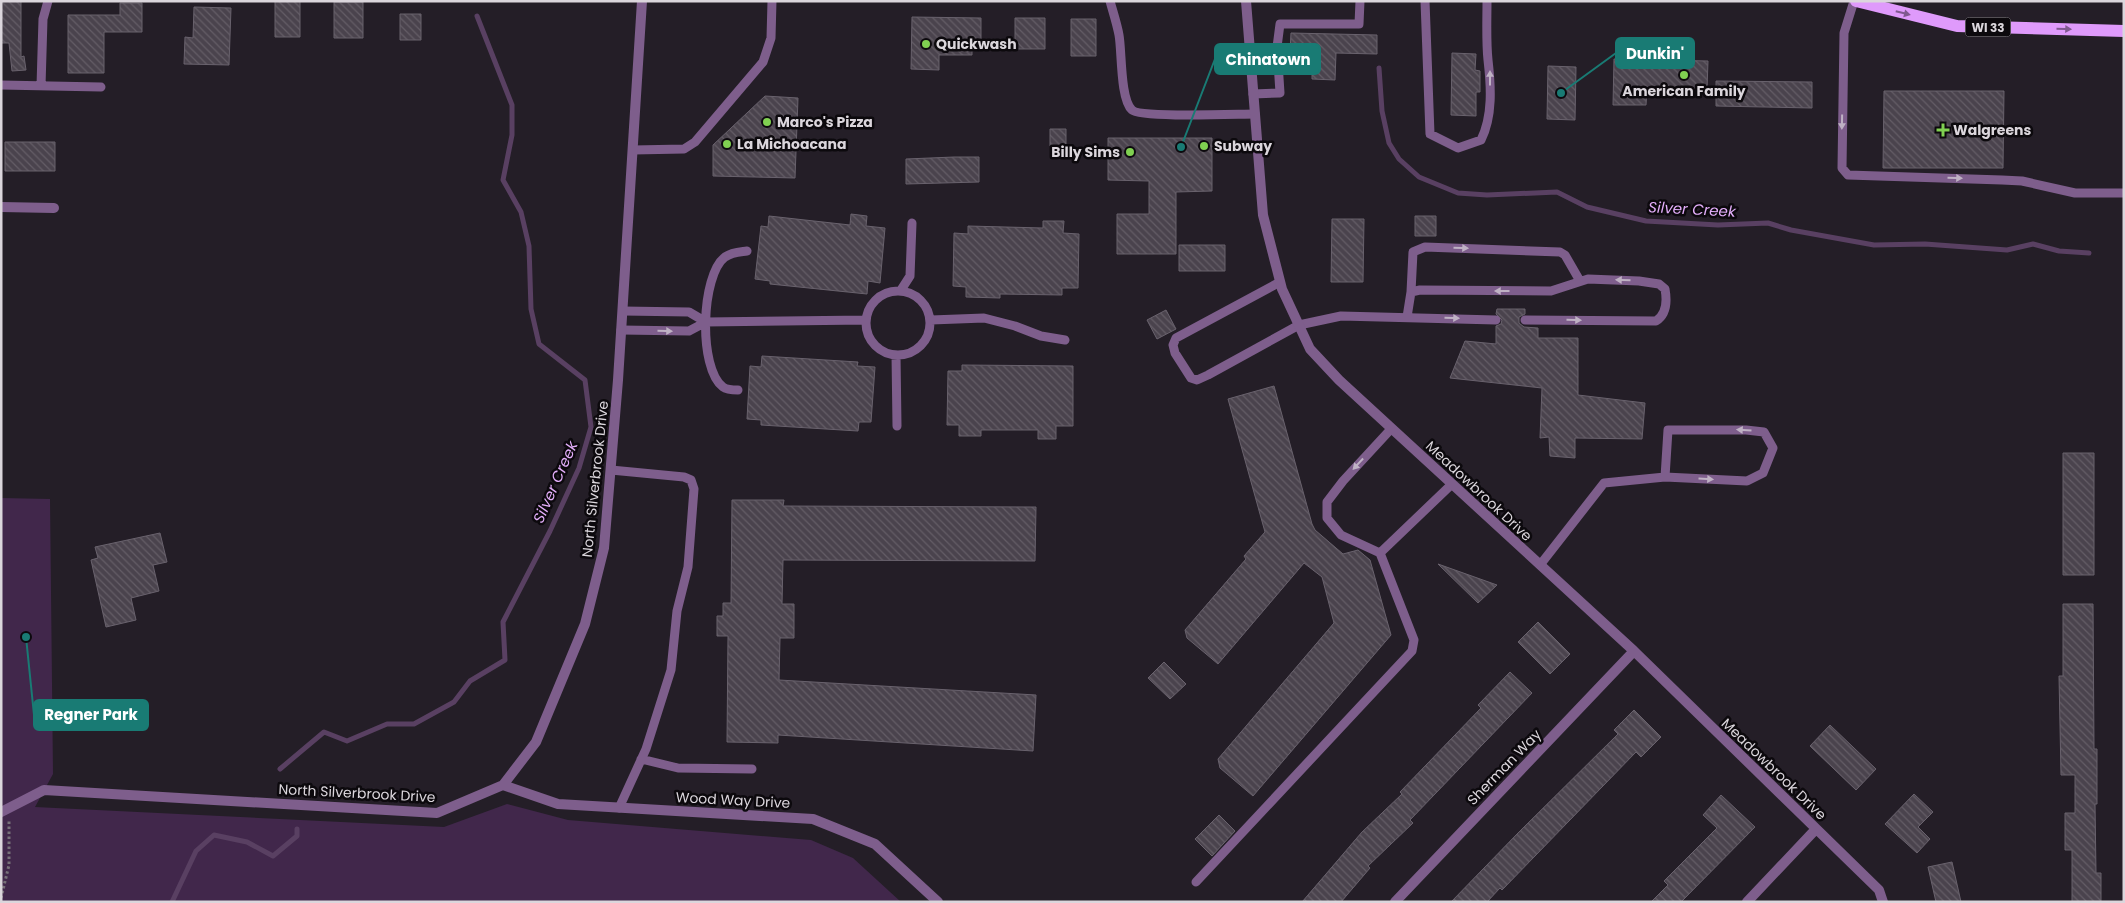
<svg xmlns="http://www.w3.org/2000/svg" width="2125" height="903" font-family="Poppins,sans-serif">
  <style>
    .park { fill: #41274b }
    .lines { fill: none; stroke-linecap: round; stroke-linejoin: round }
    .stream { stroke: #594062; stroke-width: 5 }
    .building { fill: url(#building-back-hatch); stroke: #69626d }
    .path { stroke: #777179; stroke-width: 3; stroke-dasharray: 2.5 2.5; stroke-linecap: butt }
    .lane { stroke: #7e5e8c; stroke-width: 9 }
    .street { stroke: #7e5e8c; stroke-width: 10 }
    .primary { stroke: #df9afb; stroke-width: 12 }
    .oneway { fill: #805990 }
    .oneway2 { fill: #bfb2c4 }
    .poi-dot { fill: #80d051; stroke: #0c090d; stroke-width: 2 }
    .labels { text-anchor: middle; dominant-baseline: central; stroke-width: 5; stroke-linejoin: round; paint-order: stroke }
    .shield { fill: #0c090d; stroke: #9d989e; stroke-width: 1 }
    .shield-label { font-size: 12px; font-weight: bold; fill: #dbd6dc }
    .poi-label { font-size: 14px; font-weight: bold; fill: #dbd6dc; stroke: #0c090d; text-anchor: start }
    .street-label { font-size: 14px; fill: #dbd6dc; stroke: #0c090d }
    .water-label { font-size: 15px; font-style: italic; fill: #e3aefa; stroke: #0c090d }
    .leader { fill: none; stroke: #197b74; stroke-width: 2 }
    .callout-dot { fill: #197b74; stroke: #0c090d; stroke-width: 2 }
    .callout { fill: #197b74; stroke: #197b74; stroke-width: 2 }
    .callout-label { font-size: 15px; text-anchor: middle; font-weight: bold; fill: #fff }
  </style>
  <defs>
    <pattern id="building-back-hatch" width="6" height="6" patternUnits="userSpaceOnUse" patternTransform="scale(1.25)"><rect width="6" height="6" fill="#4a434d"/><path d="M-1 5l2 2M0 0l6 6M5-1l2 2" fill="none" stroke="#645d66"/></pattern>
  </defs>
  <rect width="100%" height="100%" fill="#241e27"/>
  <path class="park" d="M1 498 50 499 53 774 35 807 444 827 507 804 568 820 811 840 853 858 901 902H1Z"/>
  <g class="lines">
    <path class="stream" d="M1379 68 1382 111 1389 143 1399 159 1419 177 1458 193 1487 195 1557 192 1587 207 1646 221 1718 225 1768 223 1791 230 1874 245 1925 244 2007 250 2033 244 2059 251 2089 253
      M280 769 324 732 347 741 387 724H414L454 702 470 681 505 660 503 622 550 531 579 468 591 427 585 380 539 344 531 309 529 246 521 212 503 180 512 135V105L477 16
      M172 902 196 851 214 835 247 842 273 856 297 836V829"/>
  </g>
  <path class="building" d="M1 1H21V57L24 56 26 70 12 71 9 43H1Z
    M275 1H300V37H275Z
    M334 2H363V38H334Z
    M120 3H142V32H104V73H68V15H120Z
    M194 7 231 8 229 65 184 64 185 37 193 38Z
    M400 14H421V40H400Z
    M912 17 981 18V47H972V55H939V70L911 69Z
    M1015 18H1045V49H1015Z
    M1071 19H1096V56H1071Z
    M1291 33 1377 35V54L1336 53 1335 80 1312 79V52H1290Z
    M1452 53 1476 54 1475 70 1480 71V92H1476V116L1451 115Z
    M1614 59 1708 61 1707 89H1647L1646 105H1613Z
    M1548 66 1576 67 1575 120 1547 119Z
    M1716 81 1812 82V108L1716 106Z
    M1884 91H2004L2003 168H1883Z
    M765 96 798 98 795 178 713 176V145Z
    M1050 129H1066V146H1050Z
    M1108 138H1212V191L1176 192V254H1117V214H1149V181L1108 180Z
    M5 142H55V171H5Z
    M954 157H979V182L906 184V159Z
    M851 214 867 216 866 226 885 228 880 283 868 281 867 294 770 284V281L755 279 761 226 768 227 769 216 850 225Z
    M1415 216H1436V236H1415Z
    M1332 219H1364L1363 282H1331Z
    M1043 221H1064L1063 233 1079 234 1078 288H1062V295L1000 294V298L966 297V287L953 286 954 233 968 234V226L1043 228Z
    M1179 245H1225V271H1179Z
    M1497 309H1525V314L1519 317V323L1524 327 1538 328V338H1578V395L1645 403 1642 439 1575 438V458L1550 456 1549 437 1540 438 1542 388 1450 378 1465 341 1496 344V326L1501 324 1502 320 1496 314Z
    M1166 310 1176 329 1157 339 1147 320Z
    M762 356 858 362 857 366 875 367 871 422H859L858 431 761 425V420L747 419 750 366 761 367Z
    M962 365 1073 366V426H1056V439H1038V430H981V436H959V425H947L948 371H962Z
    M1274 386 1312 524 1315 530 1343 554 1358 550 1370 560 1391 635 1253 796 1220 768 1218 759 1334 623 1322 577 1304 563 1218 664 1187 638 1185 630 1246 559 1244 556 1265 532 1228 399Z
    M2063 453H2094V575H2063Z
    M732 500H784L783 506 1036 507 1035 561 783 560 782 604H794V638H780L779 680 1036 695 1033 751 778 735V743L727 742 728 636H717V616H723V603H731Z
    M160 533 167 562 153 565 159 591 131 598 136 620 106 627 91 560 98 558 95 547Z
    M1438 564 1497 585 1478 603Z
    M2063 604H2093L2094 749H2097V804H2095L2096 873H2101V902H2072V850H2065V813H2075V775H2061L2059 676H2063Z
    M1538 622 1570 654 1550 674 1518 642Z
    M1164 662 1186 684 1170 699 1148 678Z
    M1510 672 1532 693 1410 820 1413 823 1368 866 1370 868 1341 902H1302L1362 832 1402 794 1400 792 1481 708 1478 705Z
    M1634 710 1661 737 1641 757 1636 752 1502 890 1500 888 1487 902H1451L1518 833 1618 734 1614 730Z
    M1830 725 1876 769 1856 790 1810 746Z
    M1914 794 1933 812 1918 827 1930 839 1917 853 1885 824Z
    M1721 795 1755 827 1681 902H1651L1668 885 1664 881 1717 828 1703 815Z
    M1219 815 1235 831 1212 856 1195 839Z
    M1952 862 1961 902H1936L1928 867Z"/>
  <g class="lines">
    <path class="path" d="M1 898 9 865V821"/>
    <path class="lane" d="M1110 1C1113 12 1117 24 1119 35 1122 51 1120 99 1132 110 1141 118 1237 114 1255 114
      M1425 1 1430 134 1458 148 1481 140C1493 116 1491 86 1488 60 1486 41 1487 20 1487 1
      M1854 1 1844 33 1842 168 1848 175 2002 180 2022 181 2075 193H2124
      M1 85 101 87
      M41 86 43 19 48 1
      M1253 94 1280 93 1277 47 1280 24H1359L1360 1
      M633 150 684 149 695 142 763 62 771 38 772 1
      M1280 282 1176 338 1173 345 1175 353 1191 378 1197 380 1208 375 1299 325 1341 316 1496 320
      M901 290 910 276 912 223
      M866 323a32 32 0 1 1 64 0a32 32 0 1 1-64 0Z
      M1411 292 1420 290 1551 291 1588 279 1639 281 1659 284 1665 289C1667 300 1667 314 1656 321L1525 320
      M623 311 689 312 706 322
      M1407 317 1411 292 1413 252 1425 247 1560 252 1565 255 1580 281
      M931 320 984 318 1015 326 1041 336 1065 340
      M621 330 689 331 706 322 866 320
      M896 355 897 426
      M738 390C733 390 727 390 723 387 698 368 701 275 725 257 732 252 740 252 747 251
      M611 470 684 477 691 480 694 489 688 567 677 611 671 670 646 749 619 808
      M1380 553 1452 484
      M1540 565 1604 483 1665 477 1747 481 1763 473 1773 448 1764 432 1746 430H1668L1665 477
      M641 759 678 768 752 769
      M1196 882 1412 651 1414 640 1380 553 1341 535 1327 518V502L1343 481 1391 429"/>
    <path class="street" d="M1246 1 1263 215 1282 289 1310 349 1339 380 1634 651 1879 890 1883 902
      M1 207 54 208
      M503 785 558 804 813 819 875 844 938 902
      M1 812 44 790 437 813 503 785 536 742 585 624 604 548 618 380 642 1
      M1395 902 1634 651
      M1747 902 1816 829"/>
    <path class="primary" d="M1856 1 1957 26 2124 31"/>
  </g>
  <defs><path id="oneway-solid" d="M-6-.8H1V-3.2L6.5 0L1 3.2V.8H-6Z" transform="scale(1.25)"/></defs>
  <g class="oneway">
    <use href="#oneway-solid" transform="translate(1903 13) rotate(14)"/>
    <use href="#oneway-solid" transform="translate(2064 29) rotate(2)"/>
  </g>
  <g class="oneway2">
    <use href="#oneway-solid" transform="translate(1490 78) rotate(-90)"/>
    <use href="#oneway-solid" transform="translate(1842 122) rotate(91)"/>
    <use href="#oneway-solid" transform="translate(1955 178) rotate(2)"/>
    <use href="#oneway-solid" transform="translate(1461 248) rotate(2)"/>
    <use href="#oneway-solid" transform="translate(1623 280) rotate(-178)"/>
    <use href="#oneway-solid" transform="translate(1502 291) rotate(-180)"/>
    <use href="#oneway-solid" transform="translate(1452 318) rotate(2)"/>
    <use href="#oneway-solid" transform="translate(1574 320) rotate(1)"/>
    <use href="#oneway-solid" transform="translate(665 331) rotate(1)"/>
    <use href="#oneway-solid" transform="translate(1744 430) rotate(-177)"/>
    <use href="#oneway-solid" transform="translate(1358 464) rotate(133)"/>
    <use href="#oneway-solid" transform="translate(1706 479) rotate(3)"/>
  </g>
  <g class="poi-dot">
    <circle cx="926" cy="44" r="5"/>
    <circle cx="1684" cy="75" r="5"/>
    <circle cx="767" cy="122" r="5"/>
    <path d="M1940.5 122.5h5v5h5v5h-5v5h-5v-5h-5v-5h5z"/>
    <circle cx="727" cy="144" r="5"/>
    <circle cx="1204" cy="146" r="5"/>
    <circle cx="1130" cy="152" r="5"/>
  </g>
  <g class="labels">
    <rect class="shield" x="1965.5" y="17.5" width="45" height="19" rx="4"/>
    <g class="shield-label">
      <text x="1988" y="27">WI 33</text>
    </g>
    <g class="poi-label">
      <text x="936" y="44">Quickwash</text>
      <text x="1684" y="91" text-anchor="middle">American Family</text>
      <text x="777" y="122">Marco's Pizza</text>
      <text x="1953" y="130">Walgreens</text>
      <text x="737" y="144">La Michoacana</text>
      <text x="1214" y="146">Subway</text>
      <text x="1120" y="152" text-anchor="end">Billy Sims</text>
    </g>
    <g class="street-label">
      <text transform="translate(595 479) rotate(-84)">North Silverbrook Drive</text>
      <text transform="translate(1479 491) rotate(43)">Meadowbrook Drive</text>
      <text transform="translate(1504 767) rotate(-46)">Sherman Way</text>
      <text transform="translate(1774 769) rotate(44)">Meadowbrook Drive</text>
      <text transform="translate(357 793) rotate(3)">North Silverbrook Drive</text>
      <text transform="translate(733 800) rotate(3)">Wood Way Drive</text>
    </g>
    <g class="water-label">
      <text transform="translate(1692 209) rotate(3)">Silver Creek</text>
      <text transform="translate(555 482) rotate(-66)">Silver Creek</text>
    </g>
  </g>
  <path class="leader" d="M1561 93L1616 53M1181 147L1215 59M26 637L34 715"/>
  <g class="callout-dot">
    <circle cx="1561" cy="93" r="5"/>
    <circle cx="1181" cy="147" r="5"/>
    <circle cx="26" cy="637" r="5"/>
  </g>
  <g class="callout">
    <rect x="1616" y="38" width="78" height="30" rx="5"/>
    <rect x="1215" y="44" width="105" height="30" rx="5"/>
    <rect x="34" y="700" width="114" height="30" rx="5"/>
  </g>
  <g class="callout-label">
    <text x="1655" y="59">Dunkin'</text>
    <text x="1268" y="65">Chinatown</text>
    <text x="91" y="720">Regner Park</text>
  </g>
  <rect width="2125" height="903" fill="none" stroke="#dbd6dc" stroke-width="5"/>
</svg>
